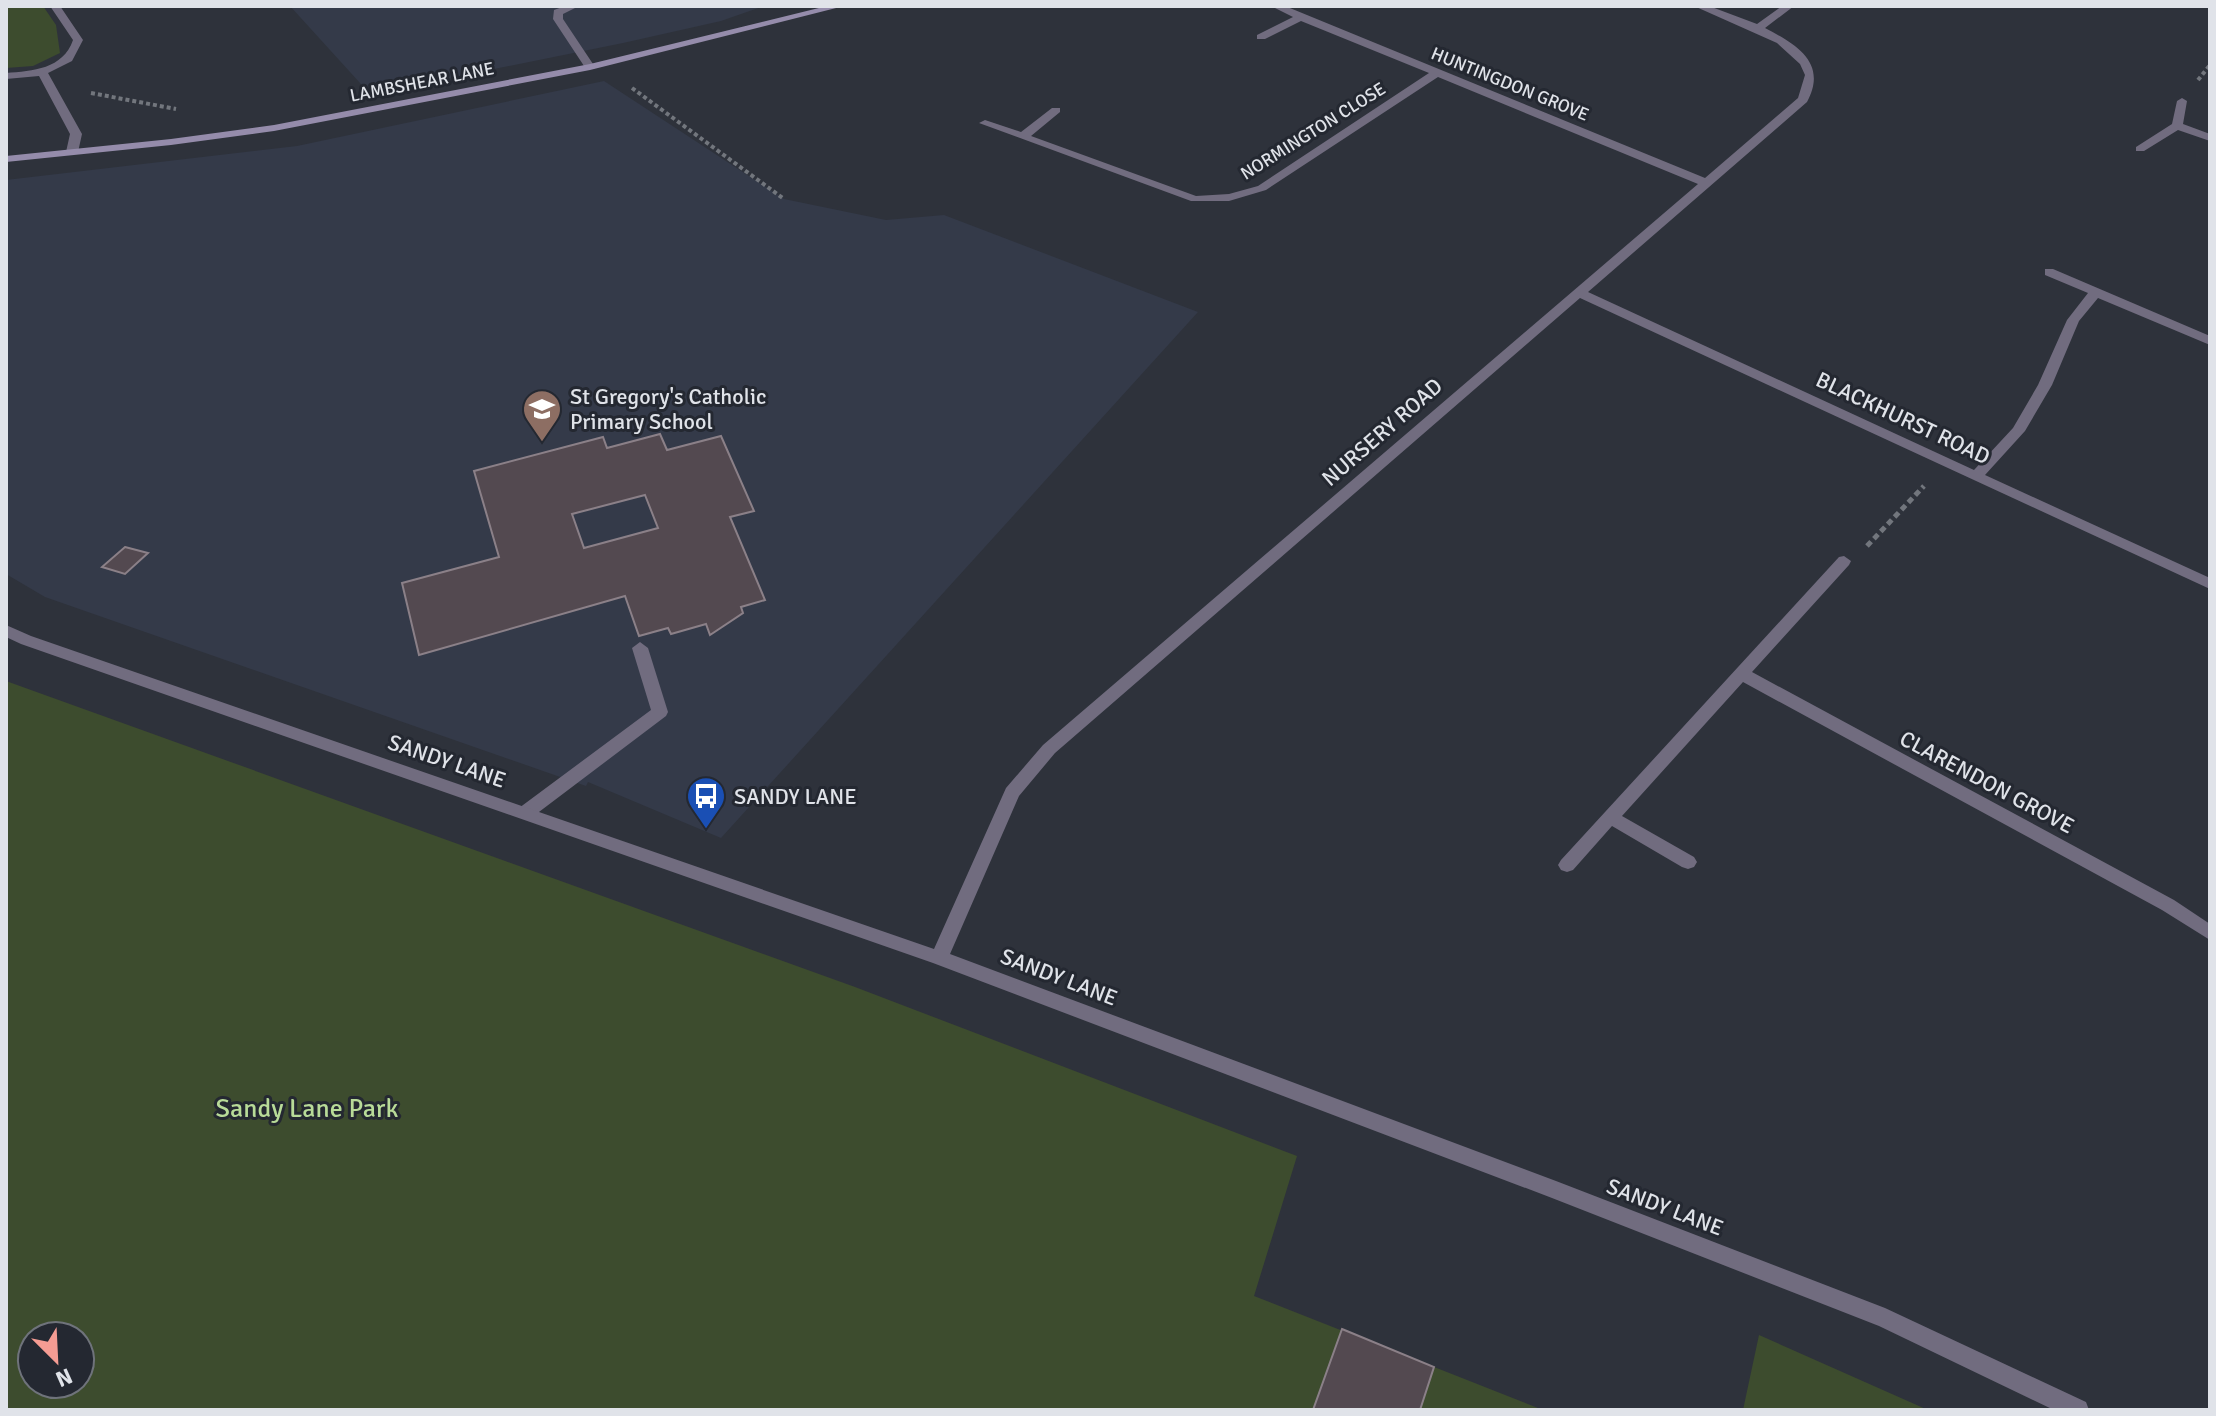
<svg xmlns="http://www.w3.org/2000/svg" width="2216" height="1416" font-family="Signika,sans-serif">
  <style>
    .built { fill: #343a49 }
    .green { fill: #3d4c2e; fill-rule: evenodd }
    .building { fill: #534950; stroke: #8b8088; stroke-width: 2; fill-rule: evenodd }
    .lines { fill: none; stroke-linecap: round; stroke-linejoin: round }
    .path-far1 { stroke: #72767d; stroke-width: 4; stroke-dasharray: 4 3; stroke-linecap: butt }
    .path { stroke: #72767d; stroke-width: 5; stroke-dasharray: 6 4; stroke-linecap: butt }
    .lane { fill: #716c7f; fill-rule: evenodd }
    .street { fill: #716c7f; fill-rule: evenodd }
    .secondary { fill: #958cab; fill-rule: evenodd }
    .labels { text-anchor: middle; dominant-baseline: central; stroke-width: 6; stroke-linejoin: round; paint-order: stroke }
    .far-street-label { font-size: 18px; fill: #e0e3e9; stroke: #242831 }
    .poi-label { font-size: 22px; fill: #e0e3e9; stroke: #242831; text-anchor: start }
    .street-label { font-size: 22px; fill: #e0e3e9; stroke: #242831 }
    .near-park-label { font-size: 26px; fill: #b8db98; stroke: #242831 }
  </style>
  <rect width="100%" height="100%" fill="#2e323b"/>
  <path class="built" d="M290 6H764L721 21 623 43 370 94Z
    M604 81 784 199 886 220 944 215 1198 312 721 838 588 782 586 786 45 597 6 574V180L297 146Z"/>
  <path class="green" d="M6 6H43L56 25 60 53 33 66 6 68Z
    M6 681 855 987 1297 1156 1254 1296 1543 1410H6ZM32 1336H80V1384H32Z
    M1759 1335 1928 1410H1743Z"/>
  <path class="building" d="M660 434 667 450 721 436 754 511 730 517 765 600 741 607 743 613 710 635 706 624 671 634 668 628 639 636 625 596 419 655 402 583 499 557 474 471 603 437 607 448ZM645 495 658 528 584 548 572 514Z
    M125 547 148 553 125 574 102 567Z
    M1342 1329 1434 1367 1420 1410H1313Z"/>
  <g class="lines">
    <path class="path-far1" d="M2198 80 2210 65
      M632 88 784 199
      M91 93 176 109"/>
    <path class="path" d="M1867 546 1924 486"/>
    <path class="lane" d="M565 6H579L563 14V19L595 67 594 69H586L553 19 554 10Z
      M640 642 648 648 668 712 666 716 531 818H519L517 813 519 808 651 710 632 648Z"/>
    <path class="street" d="M50 6H60L83 40 72 61 48 73 82 134 78 152 72 155 66 152 70 134 39 76 6 79V73C33 71 63 69 73 40Z
      M1271 6H1285L1705 178 1798 98 1805 75 1800 64 1777 43 1694 6H1709L1757 24 1782 6H1794L1765 28C1797 45 1828 63 1807 102L1588 292 1974 470 2013 428 2038 385 2067 320 2088 293 2045 275V269H2053L2210 336V345L2098 298 2079 321 2052 385 2025 431 1985 475 2210 578V589L1580 298 1055 753 1019 796 950 954 1556 1181 1885 1308 2086 1402 2089 1410H2054L1879 1326 1552 1198 933 963 21 644 6 637V625L31 636 934 949 1006 788 1043 745 1698 184 1438 77 1266 190 1229 201H1191L979 123 985 120 1021 132 1052 108H1060V112L1031 136 1196 196 1229 194 1258 186 1429 73 1301 21 1265 39H1257V35L1293 17Z
      M2182 98 2187 101 2183 124 2210 134V141L2178 130 2144 151H2136V147L2172 124 2177 101Z
      M1844 556 1851 561 1849 565 1752 672 2174 900 2210 924V940L2162 910 1743 682 1622 816 1694 857 1697 862 1694 867 1688 869 1682 867 1612 826 1573 870 1567 872 1561 870 1558 865 1561 860 1839 557Z"/>
    <path class="secondary" d="M827 6H844L590 70 274 131 171 145 6 162V156L171 139 274 125 590 64Z"/>
  </g>
  <defs>
    <g id="school-pin" transform="scale(2)"><path d="M0 17L-7.5 6A9.5 9.5 0 1 1 7.5 6Z" fill="#8d6e63" stroke="#242831"/><path d="M0-5L7-2L0 1L-7-2ZM-4 1L0 2.5L4 1V4Q0 6-4 4Z" fill="#fff"/></g>
    <g id="bus-pin" transform="scale(2)"><path d="M0 17L-7.5 6A9.5 9.5 0 1 1 7.5 6Z" fill="#1a4fb4" stroke="#242831"/><path d="M-5-6H5V4H4V6H2V4H-2V6H-4V4H-5ZM-3.5-4V0h7V-4ZM-3.5 1.2v1.5H-2V1.2ZM2 1.2v1.5H3.5V1.2Z" fill="#fff"/></g>
  </defs>
  <g fill-rule="evenodd">
    <use href="#school-pin" x="542" y="409"/>
    <use href="#bus-pin" x="706" y="796"/>
  </g>
  <g class="labels">
    <g class="far-street-label">
      <text transform="translate(422 82) rotate(-11)">LAMBSHEAR LANE</text>
      <text transform="translate(1510 84) rotate(22)">HUNTINGDON GROVE</text>
      <text transform="translate(1313 131) rotate(-32)">NORMINGTON CLOSE</text>
    </g>
    <g class="poi-label">
      <text x="570" y="396">St Gregory's Catholic<tspan x="570" dy="25">Primary School</tspan></text>
      <text x="734" y="796">SANDY LANE</text>
    </g>
    <g class="street-label">
      <text transform="translate(1903 418) rotate(25)">BLACKHURST ROAD</text>
      <text transform="translate(1382 432) rotate(-41)">NURSERY ROAD</text>
      <text transform="translate(447 761) rotate(19)">SANDY LANE</text>
      <text transform="translate(1987 782) rotate(28)">CLARENDON GROVE</text>
      <text transform="translate(1059 977) rotate(21)">SANDY LANE</text>
      <text transform="translate(1665 1207) rotate(21)">SANDY LANE</text>
    </g>
    <g class="near-park-label">
      <text x="307" y="1109">Sandy Lane Park</text>
    </g>
  </g>
  <rect width="2216" height="1416" fill="none" stroke="#e0e3e9" stroke-width="16"/>
  <g transform="translate(56 1360) rotate(156)"><circle r="38" fill="#242831" stroke="#6f737b" stroke-width="2"/>
  <path d="M0-6L14 30L0 20L-14 30Z" fill="#f59c93"/>
  <text y="-12" font-size="22" font-weight="bold" text-anchor="middle" fill="#e0e3e9">N</text>
  </g>
</svg>
